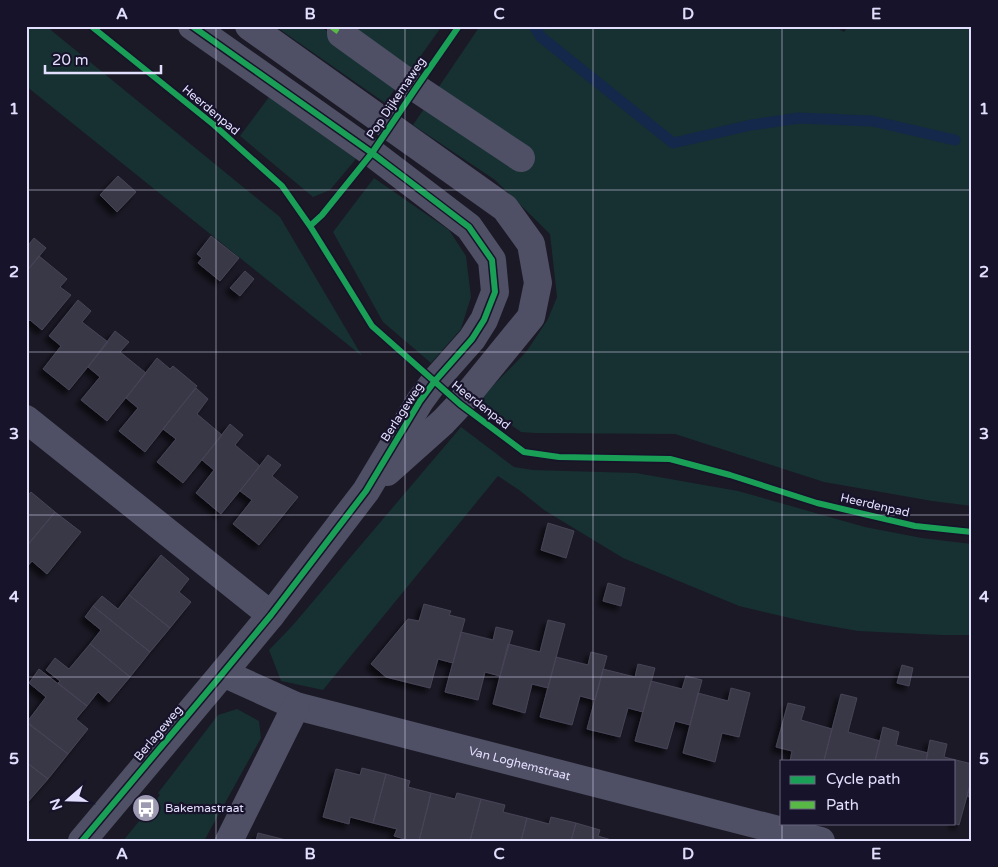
<svg xmlns="http://www.w3.org/2000/svg" width="998" height="867" font-family="'Varela Round',sans-serif">
  <style>
    .green { fill: #173031 }
    .lines { fill: none; stroke-linecap: round; stroke-linejoin: round }
    .stream { stroke: #14284b; stroke-width: 11 }
    .building { fill: #393846; stroke: #474457; filter: url(#shadow) }
    .minor { stroke: #4f4f65; stroke-width: 28 }
    .quiet { stroke: #58b947; stroke-width: 5; stroke-dasharray: 10 5; stroke-linecap: butt }
    .cycleway-casing { stroke: #17132b; stroke-width: 9 }
    .cycleway { stroke: #1a9f57; stroke-width: 6 }
    .grid { fill: none; stroke: #e2defd; stroke-width: 1; stroke-opacity: 0.55 }
    .labels { text-anchor: middle; dominant-baseline: central; stroke-width: 4.5; stroke-linejoin: round; paint-order: stroke }
    .street-label { font-size: 12px; fill: #e2defd; stroke: #17132b }
    .poi-label { font-size: 12px; fill: #e2defd; stroke: #17132b; text-anchor: start }
    .neatline { fill: none; stroke: #e2defd; stroke-width: 2 }
    .grid-label { font-size: 16px; text-anchor: middle; font-weight: bold; fill: #e2defd }
  </style>
  <defs>
    <filter id="shadow"><feDropShadow dx="-4.5" dy="4.5" stdDeviation="2.5" flood-color="#0009"/></filter>
  </defs>
  <rect width="100%" height="100%" fill="#1a1925"/>
  <path class="green" d="M26 26H46L280 217 362 356 26 86Z
    M275 26H320L332 35 395 89 385 103Z
    M347 26H442L410 71Z
    M480 26H834L844 32 848 26H972V506L932 501 824 482 675 434 534 433 521 432 478 401 526 352 548 319 557 297 550 234 495 180 413 125Z
    M269 97 356 159 330 190 313 197 240 136Z
    M374 178 449 230 466 256 471 297 461 329 431 363 383 322 333 232Z
    M461 427 514 467 533 470 636 473 738 491 865 527 922 538 972 544V635H941L858 631 807 622 739 606 623 558 544 510 519 490 498 476 323 690 281 681 269 650 293 625Z
    M237 709 259 721 261 738 204 841H123L160 795 158 793 218 715Z"/>
  <g class="lines">
    <path class="stream" d="M534 26 541 37 673 143 751 125 799 118 872 121 955 140"/>
  </g>
  <path class="building" d="M118 176 136 192 117 212 100 195Z
    M211 236 239 258 220 281 198 263 202 258 197 254Z
    M34 238 46 248 26 272V248Z
    M39 256 67 279 60 287 71 295 42 330 30 320 26 324V272Z
    M245 271 254 279 240 296 230 288Z
    M78 300 91 311 82 322 108 342 69 390 43 369 61 346 49 336Z
    M115 331 129 342 120 352 146 373 107 421 81 400 100 377 88 367Z
    M157 358 170 369 173 366 197 386 145 452 119 431 138 408 126 398Z
    M196 388 208 399 197 414 222 435 183 483 157 462 176 439 163 429Z
    M230 424 243 435 235 445 260 466 221 514 196 493 214 470 202 460Z
    M268 455 281 465 272 476 298 497 259 545 233 524 252 500 240 491Z
    M31 492 55 512 26 547V497Z
    M55 512 81 532 47 574 32 561 26 568V547Z
    M548 523 574 531 566 558 541 550Z
    M161 555 189 579 179 592 191 602 170 628 129 595Z
    M608 583 625 588 621 606 603 601Z
    M129 595 170 628 150 652 93 606 102 596 118 609Z
    M424 604 451 611 449 615 465 619 453 663 438 659 430 688 386 677 371 664 408 619 419 621Z
    M93 606 150 652 130 677 90 644 101 630 85 617Z
    M548 620 565 624 548 688 532 684 525 713 493 704 508 644 540 652Z
    M496 627 513 631 500 676 485 672 478 700 445 692 461 632 493 640Z
    M90 644 130 677 109 702 98 692 87 706 58 683 60 681 46 670 55 658 69 669Z
    M591 652 607 656 595 700 580 696 572 725 540 717 556 657 588 665Z
    M638 664 655 668 643 712 628 708 620 737 587 729 603 669 635 677Z
    M902 665 913 668 909 686 897 683Z
    M39 669 87 706 76 719 88 729 68 754 27 722 46 697 29 683Z
    M686 676 702 680 690 725 675 721 667 749 635 741 651 681 682 689Z
    M731 688 750 693 739 737 722 733 715 762 683 753 698 693 728 701Z
    M841 694 857 698 848 732 880 741 875 761H828L824 760Z
    M788 703 805 707 801 720 832 729 824 761H790L792 751 776 747Z
    M26 722 68 754 48 779 26 762Z
    M883 727 899 732 896 745 928 753 926 761H875Z
    M930 740 947 744 944 757 972 764V778L959 825 953 823H954V761H926Z
    M26 762 48 779 27 803 26 802Z
    M362 768 386 774 373 823 350 817 349 824 323 817 336 769 360 775Z
    M386 774 410 781 408 787 431 793 419 841H412L394 836 397 829 373 823Z
    M972 778V798L967 796Z
    M431 793 455 799 457 793 481 799 470 841H419Z
    M481 799 505 805 503 812 527 818 521 841H470Z
    M551 817 576 823 571 841H521L527 818 549 824Z
    M576 823 600 830 598 836 615 841H571Z
    M258 833 290 841H256Z"/>
  <g class="lines">
    <g class="minor">
      <path d="M249 26 505 208 531 244 538 283 531 317 460 404 443 422 387 472"/>
      <path d="M341 26V34L416 88 521 158"/>
      <path d="M26 419 271 615"/>
      <path id="s1" d="M223 673 296 706 821 841"/>
      <path d="M82 841 223 673 271 615 366 491 420 401 434 382 472 339 484 320 495 292 492 260 469 227 372 153 192 26"/>
      <path d="M229 841 296 706"/>
    </g>
    <path class="quiet" d="M330 26 341 34"/>
    <g class="cycleway-casing">
      <path id="cycleway" d="M91 26 214 125 282 186 310 226 343 279 372 326 460 404 524 452 559 457 670 459 730 475 817 503 915 526 972 532
        M310 226 322 215 372 153 416 88 459 26
        M82 841 223 673 271 615 366 491 420 401 434 382 472 339 484 320 495 292 492 260 469 227 372 153 192 26"/>
    </g>
    <use href="#cycleway" class="cycleway"/>
  </g>
  <path class="grid" d="M216 26V841M405 26V841M593 26V841M782 26V761M26 190H972M26 352H972M26 515H972M26 677H972M782 823V841"/>
  <defs>
    <g id="bus-disc" transform="scale(1.4375)"><circle r="9.5" fill="#9c99b1" stroke="#17132b"/><path d="M-5-6H5V4H4V6H2V4H-2V6H-4V4H-5ZM-3.5-4V0h7V-4ZM-3.5 1.2v1.5H-2V1.2ZM2 1.2v1.5H3.5V1.2Z" fill="#fff"/></g>
  </defs>
  <g fill-rule="evenodd">
    <use href="#bus-disc" x="146" y="808"/>
  </g>
  <g class="labels">
    <g class="street-label">
      <text transform="translate(396 98) rotate(-56)">Pop Dijkemaweg</text>
      <text transform="translate(211 110) rotate(40)">Heerdenpad</text>
      <text transform="translate(481 405) rotate(38)">Heerdenpad</text>
      <text transform="translate(402 412) rotate(-57)">Berlageweg</text>
      <text transform="translate(875 505) rotate(13)">Heerdenpad</text>
      <text transform="translate(158 733) rotate(-50)">Berlageweg</text>
      <text stroke="none"><textPath href="#s1" startOffset="311">Van Loghemstraat</textPath></text>
    </g>
    <g class="poi-label">
      <text x="165" y="808">Bakemastraat</text>
    </g>
  </g>
  <rect width="998" height="867" fill="none" stroke="#17132b" stroke-width="55"/>
  <rect x="780" y="760" width="175" height="65" fill="#17132b" stroke="#68647f"/>
  <rect x="790" y="776" width="25" height="8" fill="#1a9f57" stroke="#68647f"/>
  <text x="826" y="784" font-size="15" fill="#e2defd">Cycle path</text>
  <rect x="790" y="801" width="25" height="8" fill="#58b947" stroke="#68647f"/>
  <text x="826" y="810" font-size="15" fill="#e2defd">Path</text>
  <g transform="translate(68 800) rotate(250)" stroke="#17132b" stroke-width="4" paint-order="stroke">
  <path d="M0-4L9 19L0 12L-9 19Z" fill="#e2defd"/>
  <text y="-8" font-size="14" font-weight="bold" text-anchor="middle" fill="#e2defd">N</text>
  </g>
  <path d="M45 65v8h116v-8" fill="none" stroke="#e2defd" stroke-width="2.5"/>
  <text x="52" y="65" font-size="15" fill="#e2defd" stroke="#17132b" stroke-width="4" paint-order="stroke">20 m</text>
  <rect x="28" y="28" width="942" height="812" class="neatline"/>
  <g class="grid-label">
    <text x="122" y="19">A</text>
    <text x="310" y="19">B</text>
    <text x="499" y="19">C</text>
    <text x="688" y="19">D</text>
    <text x="876" y="19">E</text>
    <text x="14" y="114">1</text>
    <text x="984" y="114">1</text>
    <text x="14" y="277">2</text>
    <text x="984" y="277">2</text>
    <text x="14" y="439">3</text>
    <text x="984" y="439">3</text>
    <text x="14" y="602">4</text>
    <text x="984" y="602">4</text>
    <text x="14" y="764">5</text>
    <text x="984" y="764">5</text>
    <text x="122" y="859">A</text>
    <text x="310" y="859">B</text>
    <text x="499" y="859">C</text>
    <text x="688" y="859">D</text>
    <text x="876" y="859">E</text>
  </g>
</svg>
